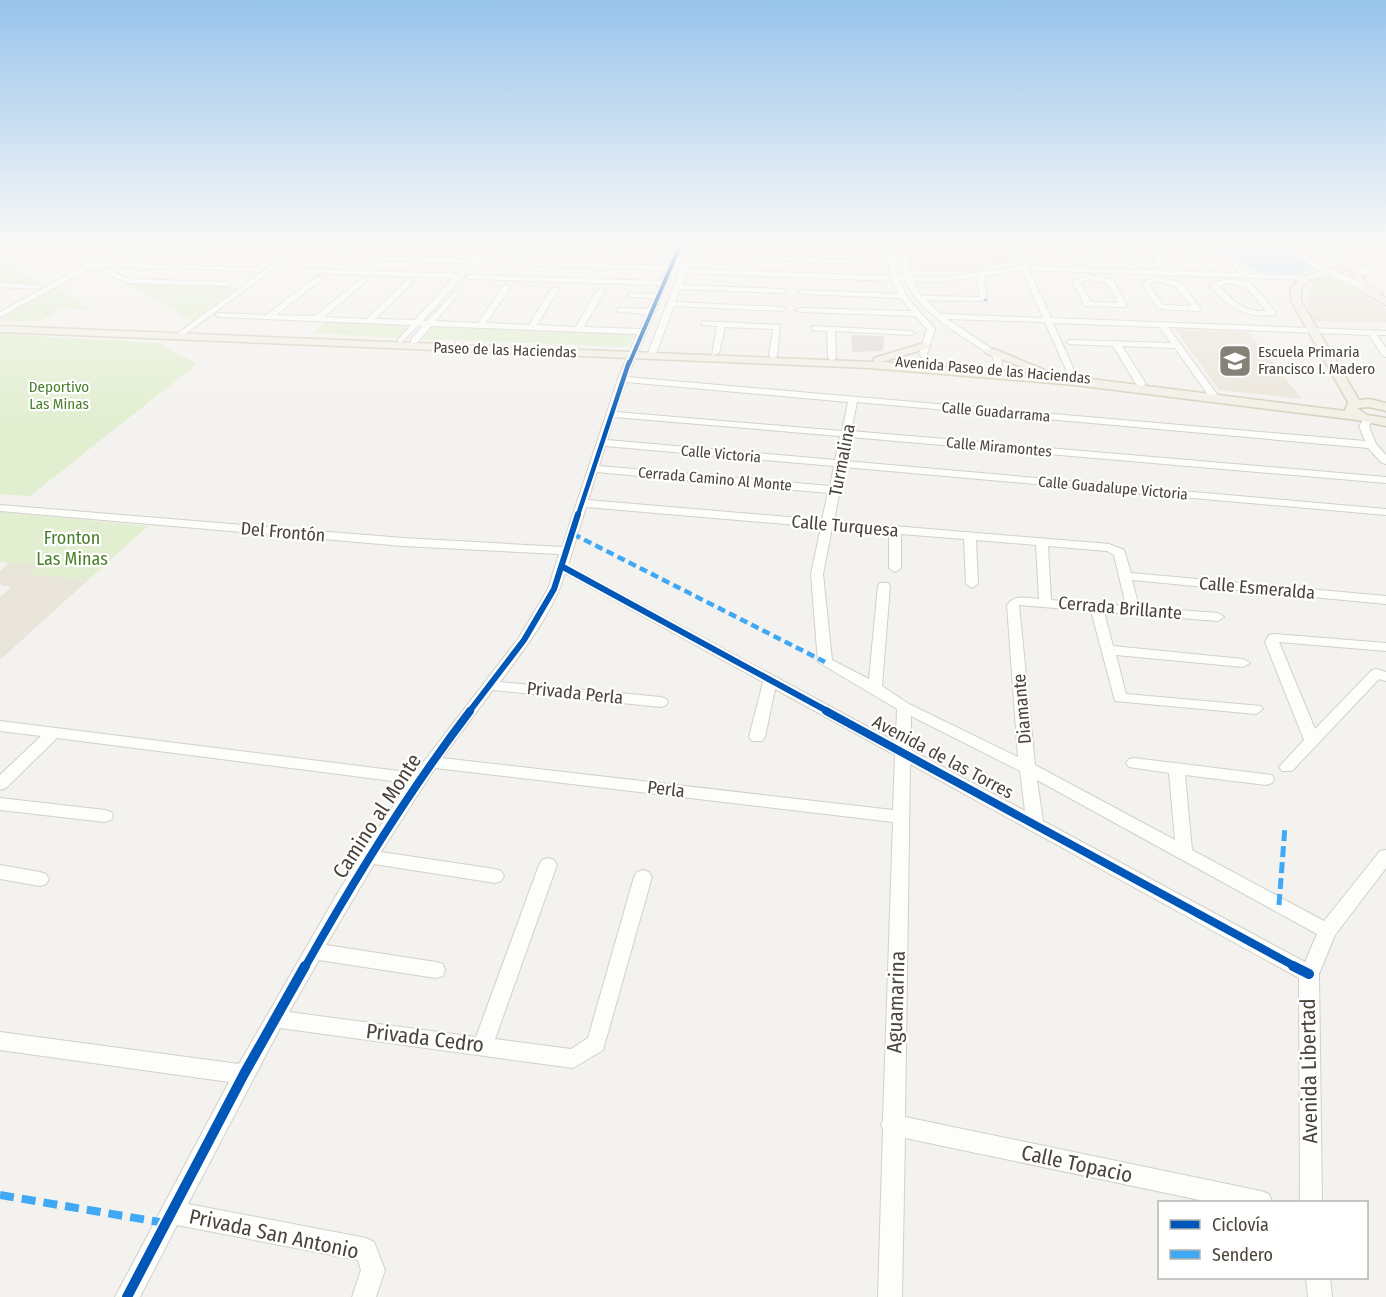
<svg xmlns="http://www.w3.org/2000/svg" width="1386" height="1297" font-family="'Fira Sans Condensed',sans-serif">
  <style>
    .education { fill: #eae5da }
    .green { fill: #e1eecf }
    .water { fill: #c0ddf1 }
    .building { fill: #dedbd6 }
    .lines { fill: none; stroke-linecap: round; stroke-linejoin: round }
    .minor-casing { stroke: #d2d0cb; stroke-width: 2 }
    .major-casing { stroke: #d6cebb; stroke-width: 3 }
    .minor { fill: #fdfdfc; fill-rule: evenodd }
    .major { fill: #f2efe6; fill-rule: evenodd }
    .quiet-far3 { stroke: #3fa9f5; stroke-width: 2; stroke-dasharray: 5 2; stroke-linecap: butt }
    .quiet-far2 { stroke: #3fa9f5; stroke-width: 4.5; stroke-dasharray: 8 4.5; stroke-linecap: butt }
    .quiet-far1 { stroke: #3fa9f5; stroke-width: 5; stroke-dasharray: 11 5; stroke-linecap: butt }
    .quiet { stroke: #3fa9f5; stroke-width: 8; stroke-dasharray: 14 8; stroke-linecap: butt }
    .cycleway-far4-casing { stroke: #fff; stroke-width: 6 }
    .cycleway-far3-casing { stroke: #fff; stroke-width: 8 }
    .cycleway-far2-casing { stroke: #fff; stroke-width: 10 }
    .cycleway-far1-casing { stroke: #fff; stroke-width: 11 }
    .cycleway-casing { stroke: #fff; stroke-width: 14 }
    .cycleway-far4 { stroke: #0057b8; stroke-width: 4 }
    .cycleway-far3 { stroke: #0057b8; stroke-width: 4.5 }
    .cycleway-far2 { stroke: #0057b8; stroke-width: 6 }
    .cycleway-far1 { stroke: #0057b8; stroke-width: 8 }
    .cycleway { stroke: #0057b8; stroke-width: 10 }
    .labels { text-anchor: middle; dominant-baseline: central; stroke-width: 4.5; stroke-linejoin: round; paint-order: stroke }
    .far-street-label { font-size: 15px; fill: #4b4439; stroke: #fff }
    .far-poi-label { font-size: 15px; fill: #4b4439; stroke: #fff; text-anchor: start }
    .far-park-label { font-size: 15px; fill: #4a7f2a; stroke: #fff }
    .street-label { font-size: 18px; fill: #4b4439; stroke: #fff }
    .park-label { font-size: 18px; fill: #4a7f2a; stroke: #fff }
    .near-street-label { font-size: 21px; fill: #4b4439; stroke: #fff }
  </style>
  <rect width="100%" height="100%" fill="#f4f2ee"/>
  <path class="education" d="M916 246H975L984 270 976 273 920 271Z
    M1309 292 1363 295 1386 309V323L1314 321 1307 308Z
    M1175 329 1248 332 1302 399 1219 390Z
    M10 562 40 565 29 574 88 580 0 660V597L11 587 0 585V571Z"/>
  <path class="green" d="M0 259 43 282 37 285 0 284Z
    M1326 277 1354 287 1363 295 1309 292 1314 280Z
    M123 282 238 287 192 321Z
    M55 287 93 310 62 309 38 322 0 321 15 309Z
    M327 321 410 324 399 338 312 333Z
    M434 325 636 333 628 347 422 339Z
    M0 334 158 343 197 364 30 496 0 494Z
    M0 512 148 526 88 580 29 574 39 565 0 562Z"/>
  <path class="water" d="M1220 246H1276L1317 268 1298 274 1258 272 1233 256 1213 255 1208 250H1223Z"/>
  <path class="building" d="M982 251 1006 252 1010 262 1001 265 986 261Z
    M851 335 884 336 883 351 852 352Z"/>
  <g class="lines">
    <g class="minor-casing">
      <path id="minor" d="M457 246H489L477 260 668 266 672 257 494 251 491 249 494 247 674 253 676 246H683L627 377 1365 441 1359 426 1365 417H1371L1373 419 1369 426 1376 444 1386 455V464L1382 463 1368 448 857 402 851 431 1386 477V483L850 437 845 461 1386 509V515L844 467 834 521 1109 544 1124 550 1131 573 1386 596V604L1132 580 1139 607 1218 613 1224 617 1218 621 1104 612 1113 646 1243 659 1250 663 1243 667 1116 655 1126 694 1261 706 1263 709 1256 714 1115 701 1091 611 1019 605 1035 765 1175 840 1169 773 1129 767 1126 763 1129 759 1134 758 1272 775 1274 779 1272 783 1266 785 1185 775 1192 850 1324 921 1380 851 1386 850V868L1335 935 1319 974 1322 1202H1300L1299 978 910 764 905 1117 1261 1191 1269 1194 1272 1202H1209L905 1138 902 1297H878L883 1129 881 1125 883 1120 893 822 435 768 381 852 495 869 501 871 504 876 501 881 495 883 374 864 326 945 436 962 443 964 445 970 443 976 436 978 319 960 289 1012 476 1037 539 865 542 860 548 858 554 860 557 865 495 1039 571 1049 588 1038 634 877 637 872 643 870 649 872 652 877 603 1050 573 1068 280 1028 188 1204 366 1238 374 1242 385 1270 376 1297H352L361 1270 358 1260 177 1225 140 1297H115L229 1082 0 1050V1032L239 1064 340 889 408 783 57 738 6 788 0 790V775L41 736 0 731V721L415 773 518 639 548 589 559 554 403 546 0 511V505L403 538 562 547 618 379 637 334 431 326 417 343H411V339L423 326 419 325 401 343 397 341 411 325 219 317 215 315 219 313 266 315 318 276 322 278 321 280 276 315 315 316 363 277 367 279 366 281 324 317 366 319 409 279H412V283L375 319 415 320 453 278 307 273 303 271 307 269 457 274 467 263 299 258 296 256 299 254 470 259 480 249ZM474 264 666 270 661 281 469 275 465 277 469 279 659 285 655 294 631 293 627 295 631 297 654 298 648 309 620 308 616 310 620 312 646 314 640 329 584 327 605 290 601 288 597 290 576 327 537 325 559 289 555 287 551 289 529 325 486 323 511 287 507 285H504L478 323 435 321 458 295 454 293 427 321H423ZM626 382 848 402 842 431 616 412ZM614 417 840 436 835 460 607 440ZM605 446 834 466 830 486 599 466ZM597 472 828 493 822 520 588 500ZM586 507 821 527 811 574 818 662 897 709 896 742 568 565ZM832 528 889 533V568L895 572 901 568V534L964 539 966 584 972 588 978 584 976 540 1036 545 1039 599C1026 598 1015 594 1007 605L1018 757 909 704 882 686 890 586 888 583H880L878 586 869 679 832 660 823 574ZM1048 546 1107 551 1114 555 1126 606 1051 600ZM565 573 763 682 749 737 752 741H762L765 737 775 689 895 755 893 810 442 758 493 690 661 707 666 705 668 702 666 699 661 697 500 682C525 648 553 613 565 573ZM911 716 1020 771 1025 811 911 750ZM1037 780 1317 934 1305 962 1043 821Z
        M689 246H696L693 254 793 257 796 259 793 261 692 258 688 269 891 276 889 265 804 262 801 260 804 258 888 261 889 251 819 246H896L895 258 898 276 904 277 902 265 906 246H912L909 265 912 277H949L1021 266 1012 246H1019L1027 266 1201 272 1178 246H1185L1209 272 1240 273 1224 256 1227 254 1249 274 1307 276 1311 278 1307 280 1029 270 1051 318 1386 331V335H1377L1386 348V357L1383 356 1369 335 1168 327 1219 397 1214 400 1211 399 1175 348 1122 346 1146 384 1141 387 1136 384 1113 346 1070 344 1066 342 1070 340 1171 343 1159 327 1053 323 1079 381 1075 384 1071 381 1045 322 947 319 1000 354 1002 364 999 374 995 377 991 374 994 364 993 357C961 334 924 317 905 281H899L910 301 935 329 927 354 935 364 933 371 930 372 926 369 927 364 919 354 927 329 915 316 800 312 796 310 800 308 911 311 901 298 802 294 798 292 802 290 898 294 892 281 686 273 682 285 783 289 787 291 783 293 680 289 675 302 782 307 786 309 782 311 674 306 655 356 648 358 647 356ZM1022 270 1043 318 941 314 926 300 987 301 984 276ZM977 277 980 297 921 296 913 281 938 282Z
        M1053 246H1060L1065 257 1082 261 1089 259 1084 246H1091L1096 260 1082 265 1060 259Z
        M1115 246H1122C1131 258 1143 268 1158 261L1144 246H1151L1165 261C1147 276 1127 263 1115 246Z
        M1281 246H1290L1330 269 1383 293 1376 295 1324 273Z
        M1309 246H1318L1371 273 1364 275Z
        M1374 246 1386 248V253Z
        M109 247 290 253 293 255 178 339 174 337 175 335 282 258 120 251 101 262 168 265 172 267 168 269 102 266 128 279 227 282 231 284 227 286 127 283 92 267 0 317V312L110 251 106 249Z
        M181 265 259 268 263 270 259 272 179 268V266Z
        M1090 275 1113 280 1127 305 1126 307 1085 306 1072 281ZM1090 279 1107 283 1118 303 1091 302 1080 282Z
        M1158 277 1182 283 1201 309 1200 311 1158 309 1141 283ZM1158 281 1176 287 1191 306 1163 305 1149 284Z
        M1226 279 1251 283 1275 311V315C1246 319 1228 307 1210 285ZM1226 283 1246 287 1266 311C1244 312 1233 301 1219 286Z
        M0 283 38 285 42 287 38 289 0 287Z
        M702 321 780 325 777 356 773 359 769 356 773 329 725 327 719 353 712 355 717 326 702 325Z
        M812 326 911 331 915 333 911 335 835 331 836 358 832 361 828 358 827 331 812 330Z
        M1274 634 1386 643V651L1279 642 1315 729 1372 670 1377 669 1386 672V681L1379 679 1292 771H1282L1279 767 1304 740 1265 642 1269 635Z
        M0 798 105 810 111 812 113 816 111 820 105 822 0 810Z
        M0 865 40 872 46 874 49 879 46 884 40 886 0 879Z
        M1306 1278H1330L1332 1297H1308Z"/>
    </g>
    <g class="major-casing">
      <path id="major" d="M1340 246H1349L1356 262 1364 261V265L1358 267 1368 287 1386 298V305L1361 291 1350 269 1310 280 1301 288V301L1359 400 1369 399 1386 403V411L1369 407 1357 408 1367 415 1386 418V426L1357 420 1075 385 870 368 0 332V326L874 362V358L924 343 930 346 928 348 882 362 1075 377 1345 411 1348 402 1291 301V287L1304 276 1348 264Z
        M986 349H994L1047 371 1037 373 986 353Z"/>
    </g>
    <use href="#minor" class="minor"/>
    <use href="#major" class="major"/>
    <path class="quiet-far3" d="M984 299 987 301"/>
    <path class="quiet-far2" d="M573 534 825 662"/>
    <path class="quiet-far1" d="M1279 905 1285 826"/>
    <path class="quiet" d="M0 1195 165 1223"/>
    <g class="cycleway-far4-casing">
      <path id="cycleway-far4" d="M629 364 680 246"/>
    </g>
    <g class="cycleway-far3-casing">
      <path id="cycleway-far3" d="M578 515 629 362"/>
    </g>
    <g class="cycleway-far2-casing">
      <path id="cycleway-far2" d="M563 567 829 712
        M469 712 524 640 554 589 578 514"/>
    </g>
    <g class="cycleway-far1-casing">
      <path id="cycleway-far1" d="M826 711 1296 967
        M305 967C355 878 408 792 470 711"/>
    </g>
    <g class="cycleway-casing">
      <path id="cycleway" d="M1293 966 1309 974
        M127 1297 244 1074 305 966"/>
    </g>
    <use href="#cycleway-far4" class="cycleway-far4"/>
    <use href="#cycleway-far3" class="cycleway-far3"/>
    <use href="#cycleway-far2" class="cycleway-far2"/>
    <use href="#cycleway-far1" class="cycleway-far1"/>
    <use href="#cycleway" class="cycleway"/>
  </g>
  <linearGradient id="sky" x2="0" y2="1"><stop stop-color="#98c4ec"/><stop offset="0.57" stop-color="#faf9f7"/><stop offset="1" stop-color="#faf9f7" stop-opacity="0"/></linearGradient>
  <rect width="1386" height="428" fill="url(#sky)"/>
  <defs>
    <g id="school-square" transform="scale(1.725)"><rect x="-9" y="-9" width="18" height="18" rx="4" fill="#868178" stroke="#fff"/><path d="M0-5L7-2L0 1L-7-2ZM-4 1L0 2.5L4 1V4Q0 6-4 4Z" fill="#fff"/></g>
  </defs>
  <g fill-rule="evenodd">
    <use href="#school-square" x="1235" y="361"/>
  </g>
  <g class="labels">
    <g class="far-street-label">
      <text transform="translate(505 350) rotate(2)">Paseo de las Haciendas</text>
      <text transform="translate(993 370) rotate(5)">Avenida Paseo de las Haciendas</text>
      <text transform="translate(996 412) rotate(5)">Calle Guadarrama</text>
      <text transform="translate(999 447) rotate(5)">Calle Miramontes</text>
      <text transform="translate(721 454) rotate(5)">Calle Victoria</text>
      <text transform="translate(715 479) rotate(5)">Cerrada Camino Al Monte</text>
      <text transform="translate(1113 488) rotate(5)">Calle Guadalupe Victoria</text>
    </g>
    <g class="far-poi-label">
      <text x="1258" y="352">Escuela Primaria<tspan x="1258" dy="17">Francisco I. Madero</tspan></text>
    </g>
    <g class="far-park-label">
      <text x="59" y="387">Deportivo<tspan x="59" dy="17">Las Minas</tspan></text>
    </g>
    <g class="street-label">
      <text transform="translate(842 460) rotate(-79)">Turmalina</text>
      <text transform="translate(845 526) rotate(5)">Calle Turquesa</text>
      <text transform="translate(283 532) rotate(5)">Del Frontón</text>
      <text transform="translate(1257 588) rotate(5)">Calle Esmeralda</text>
      <text transform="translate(1120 608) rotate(5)">Cerrada Brillante</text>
      <text transform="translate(575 693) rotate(6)">Privada Perla</text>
      <text transform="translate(1022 709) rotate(-95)">Diamante</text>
      <text transform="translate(943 757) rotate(28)">Avenida de las Torres</text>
      <text transform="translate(666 789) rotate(7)">Perla</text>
    </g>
    <g class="park-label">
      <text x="72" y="538">Fronton<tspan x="72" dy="21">Las Minas</tspan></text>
    </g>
    <g class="near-street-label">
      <text transform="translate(377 816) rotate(-57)">Camino al Monte</text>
      <text transform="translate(896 1002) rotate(-88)">Aguamarina</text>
      <text transform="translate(425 1038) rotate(7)">Privada Cedro</text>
      <text transform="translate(1309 1071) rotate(-91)">Avenida Libertad</text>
      <text transform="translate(1077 1164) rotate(12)">Calle Topacio</text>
      <text transform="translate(274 1234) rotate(12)">Privada San Antonio</text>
    </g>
  </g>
  <rect x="1158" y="1201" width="210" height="78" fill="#ffffff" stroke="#b7b4b0" stroke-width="1.5"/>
  <rect x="1170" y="1220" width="30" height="9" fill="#0057b8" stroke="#b7b4b0" stroke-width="1.5"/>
  <text x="1212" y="1231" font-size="18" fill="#4b4439">Ciclovía</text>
  <rect x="1170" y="1250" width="30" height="9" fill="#3fa9f5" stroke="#b7b4b0" stroke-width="1.5"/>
  <text x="1212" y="1261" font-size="18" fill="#4b4439">Sendero</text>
</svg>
